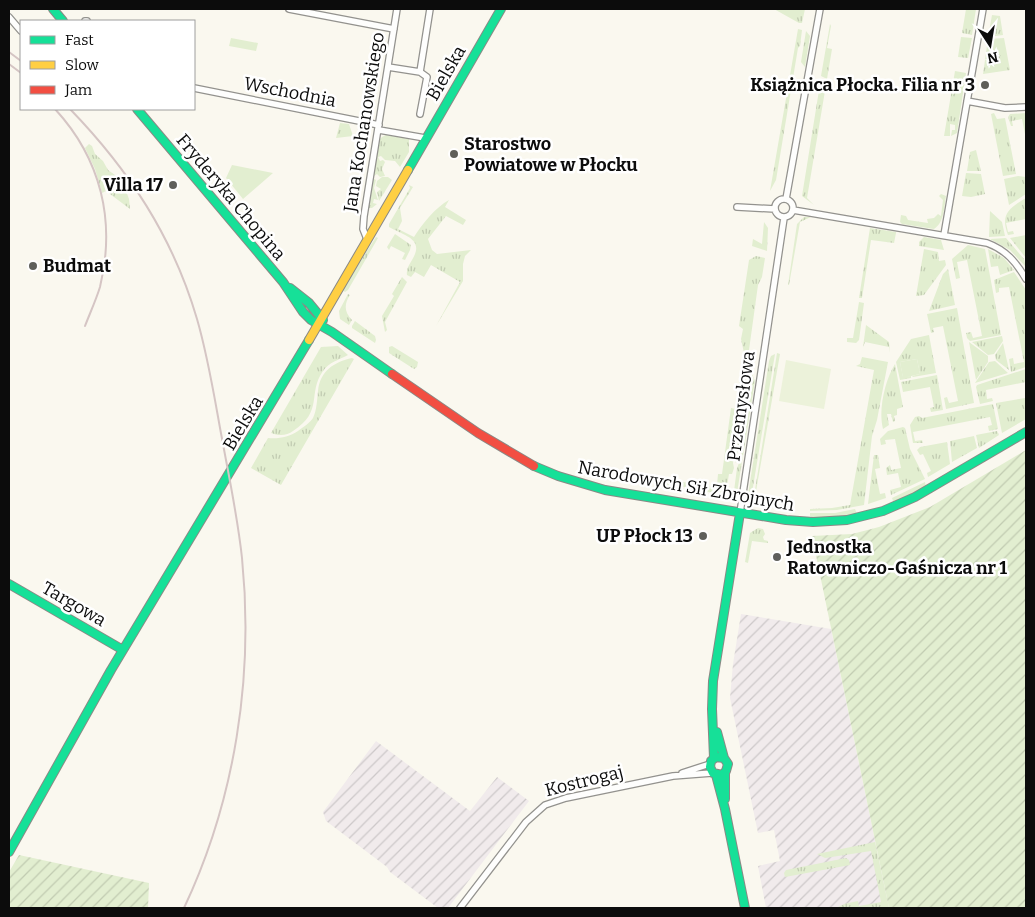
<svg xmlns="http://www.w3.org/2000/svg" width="1035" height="917" font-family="Bitter,serif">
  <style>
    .industrial { fill: url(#industrial-furrows) }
    .grass { fill: url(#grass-tufts) }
    .park { fill: #e2eed0 }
    .garden { fill: url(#garden-furrows) }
    .pitch { fill: #ecf2da }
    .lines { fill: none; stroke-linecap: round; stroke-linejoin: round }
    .street-casing { stroke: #93928e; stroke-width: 8 }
    .fast-casing { stroke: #8a8985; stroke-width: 10 }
    .slow-casing { stroke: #8a8985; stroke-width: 10 }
    .jam-casing { stroke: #8a8985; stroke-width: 10 }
    .street { stroke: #fefefd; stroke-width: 5.5 }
    .fast { stroke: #16e098; stroke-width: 8 }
    .slow { stroke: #ffcf43; stroke-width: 8 }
    .jam { stroke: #f24e42; stroke-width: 8 }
    .rail { stroke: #d5c5c4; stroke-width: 2 }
    .poi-dot { fill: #5f5f5b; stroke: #fff; stroke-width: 2 }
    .labels { text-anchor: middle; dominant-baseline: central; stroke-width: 5; stroke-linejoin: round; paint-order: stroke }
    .street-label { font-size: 18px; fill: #0c0c0c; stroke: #fff }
    .poi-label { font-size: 18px; font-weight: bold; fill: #0c0c0c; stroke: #fff; text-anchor: end }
  </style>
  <defs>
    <pattern id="industrial-furrows" width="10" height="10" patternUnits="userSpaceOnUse" patternTransform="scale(1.25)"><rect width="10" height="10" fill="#f1ebec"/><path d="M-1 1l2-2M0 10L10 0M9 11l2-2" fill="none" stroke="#cdc8c9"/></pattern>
    <pattern id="grass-tufts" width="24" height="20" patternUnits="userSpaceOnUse" patternTransform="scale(1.25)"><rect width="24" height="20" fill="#e2eed0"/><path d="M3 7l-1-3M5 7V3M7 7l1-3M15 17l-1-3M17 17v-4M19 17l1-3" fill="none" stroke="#c1cbb1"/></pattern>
    <pattern id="garden-furrows" width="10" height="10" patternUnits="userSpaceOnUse" patternTransform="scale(1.25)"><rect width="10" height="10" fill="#e2eed0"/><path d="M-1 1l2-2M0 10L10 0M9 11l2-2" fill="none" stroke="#c1cbb1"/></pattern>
  </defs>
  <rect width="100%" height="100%" fill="#faf8ef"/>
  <path class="industrial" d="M741 614 831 629 889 908H766L758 866 780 861 774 830 758 833 730 698 733 664Z
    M376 741 470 811 497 777 529 801 448 908H438L390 872 387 867 326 821 323 812Z"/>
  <path class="grass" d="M774 9H805L802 23H799Z
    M966 9H976L972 35 962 33Z
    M992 15 1000 16 1003 35 988 37Z
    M830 24 831 26 827 48 832 49 827 79 821 76Z
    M798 29 802 30 800 46 798 48 776 180 770 191Z
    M806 31 810 36 805 67 801 62Z
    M961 37 972 38 968 58 958 57Z
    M1004 38 1010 70 983 74 988 39Z
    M955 71 966 73 957 133 951 136 952 130H955V125L950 124V136H944Z
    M820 84 826 85 807 198 814 205 802 196Z
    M994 113 997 119 1005 118 1016 174 1003 176 991 114Z
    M1026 113V139L1022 119 1012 121 1013 126H1011L1008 117 1010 114Z
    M340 123 349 124 353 136 336 138Z
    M386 135 409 139V152L400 167 395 161 385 160 381 156 378 157 380 161 383 160 385 162 382 169 385 176 380 177 377 174 374 176V179L376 180 374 188 378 200 374 199 373 203 377 204 372 208H368L379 140 382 137Z
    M89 144 92 146 95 154 103 161 108 170 122 180 129 199 130 209 106 191 102 193 95 169 85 148Z
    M976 150 981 171H967L970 152Z
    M966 173 981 174 985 194 971 197 962 196Z
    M1018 176 1026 177V194L1009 205 1004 179Z
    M382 177H388L392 180 379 201 377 192 381 189 376 186 377 181Z
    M409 185 413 187 400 208 402 221 398 229 414 237C422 224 436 207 449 200L445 207 466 220 463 225 446 216 428 239 432 250 437 254 471 250 465 256 463 264V281L436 326 460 282 431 265 424 277 415 272 411 277 407 275C406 269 409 265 412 260 425 239 405 236 389 227V224L410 188Z
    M941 194 946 196C944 208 944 223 934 229L902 224 900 222 901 215 906 216 908 220 928 223 927 219 934 218 938 214 941 216 943 200 939 196Z
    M1026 198V219L1006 223 1008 232 1013 231 1014 234 1008 235C1000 214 1009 208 1026 198Z
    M990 211 1002 222 1005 236 989 237Z
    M804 217H811L800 222 789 285H788L797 224Z
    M764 222 768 228 767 251 752 246 753 239 762 244Z
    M870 228 896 232V233L894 243 871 240 862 298H859Z
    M395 234 411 245 410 250 405 260 402 259 405 253 391 246 389 250 387 247Z
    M1026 235V258L1010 238Z
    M376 237 378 238 348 290 345 292 342 290Z
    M924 237 941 240 944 250 919 246V242Z
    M1006 238 1024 259 1026 267 1010 250 990 239Z
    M968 245 985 249 1001 335 970 341 967 338 966 333 971 332 973 338 982 336 967 260 957 262 960 278 956 279 952 259Z
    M924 249 938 252 939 261 945 260 946 265 924 295 916 296Z
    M988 249 1004 258 1014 270 1000 275 998 266 991 267Z
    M756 256 765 258 762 277 758 285 749 350V361L747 367 742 366 744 353 741 339 743 329 739 326 749 260Z
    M948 269 955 305 929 311 943 274Z
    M1014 272 1026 290V367L1011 372 1009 359 1013 358 1014 364 1024 362 1009 287 999 288V292L996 293 994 280Z
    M402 277 407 282 385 322 387 330 385 332 382 316 394 296 392 294Z
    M348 294 350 295C344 304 344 312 352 320L349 325 340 319 339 311Z
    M859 302 864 303 859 340 856 343 847 342V338H853Z
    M957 308 974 403 946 409 944 398 947 397 949 403 958 401 943 326 933 328 934 332 931 333 927 314Z
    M355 321 375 336 376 340 375 343 352 328V326Z
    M866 325 889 342 890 353 889 347 865 342 863 347Z
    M929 335 936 373 913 377 912 376 920 374 917 359 900 362 903 377 911 376V378L900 380 896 362 911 339Z
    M1002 336 1003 341 994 354 988 355 972 342Z
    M969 342 988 356V362L976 380Z
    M1003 343 1009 370 996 360 995 355Z
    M338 346 348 355C339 360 329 362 323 371 307 394 324 411 293 431 287 436 278 436 271 433L321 347Z
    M392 346 418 362 417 367 414 369 389 353V347Z
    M777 353 780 354 755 497 754 496Z
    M775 354 752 493 750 495H748L769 361 771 356Z
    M862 357 888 362 877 420 872 436 864 505 837 510 810 511V509L832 508 850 505 874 370 856 366 860 364Z
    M352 358 354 359 281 485 251 468 268 438C279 439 289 437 298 431 303 427 310 423 313 418 317 410 317 399 318 391 320 371 334 362 352 358Z
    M995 361 1008 373 975 383 989 362Z
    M895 364 903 407 897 409V415L894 416 895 421 893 422 891 414H887L889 425 883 429C878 410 885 380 895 364Z
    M1026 369V382L986 390 987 399 992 398 993 401 980 404 976 387 977 385Z
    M741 371 747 373 733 463 734 468 732 474H729L727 486 730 487 728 493 723 495 675 485 655 486 658 478 714 487 717 485 718 474H722L731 408 735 409Z
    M749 373V384L736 463 735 461Z
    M752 374 755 381 737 493 734 491 737 468 741 458Z
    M937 375 943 410 931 412 930 408 934 407 930 387 903 392 901 382Z
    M1025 398 1026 419 1002 433 996 403Z
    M993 404 998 429 989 431 988 426 992 425 990 417 913 432 915 441 922 440 923 443H913L910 425 915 417 919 416 922 418Z
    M903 427 905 428 910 449 925 479 891 495 890 490 901 487 898 473 887 475 886 468 890 465 891 470 901 468 895 439 885 440 886 444 881 445 880 439 888 431Z
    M997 431 999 435 979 448 976 435Z
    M974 436 977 448 952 462 950 441Z
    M947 442 950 464 928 477 927 473 931 471 923 454 920 455 917 450 920 447Z
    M874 455H878L880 468 875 469 880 494 885 493 886 498 868 504Z
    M925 482 926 487 904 498 893 501 892 498Z
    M855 509 857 514C846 516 819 522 810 516V513H835Z
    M758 528 763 529 765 534 763 537 764 540 768 541V543L752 541 748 563 745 562 750 533Z
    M875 842 889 908H836L844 904 858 901 859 906 881 902 871 851 825 858 817 854Z
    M846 858 849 860 850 865 785 877 784 873 786 870Z"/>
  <path class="park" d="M231 38 258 43 256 51 229 46Z
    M232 165 273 173 243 199 226 178Z
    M917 359 920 374 903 378 900 362Z"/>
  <path class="garden" d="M1026 450V908H889L812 536 852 534 879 527 930 507Z
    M19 855 149 883 148 908H9V872Z"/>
  <path class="pitch" d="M786 360 831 369 824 409 779 401Z"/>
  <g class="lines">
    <g class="street-casing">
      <path id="street" d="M289 9 394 29
        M9 17 21 31
        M85 21H87
        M388 67 420 72 427 77 420 114
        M420 72 430 9
        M194 88 379 125
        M967 101 1005 108 1026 107
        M379 130 425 138
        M775 208a9 9 0 1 1 18 0a9 9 0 1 1-18 0Z
        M786 199 820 9
        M737 207 775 209
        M793 210 987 243C1006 250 1016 262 1026 279
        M944 235 983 9
        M367 239 363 229 364 216 397 9
        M740 513 784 218
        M682 773 710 764
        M460 908 526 822 545 805 566 798 673 776 712 773"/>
    </g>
    <g class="fast-casing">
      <path id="fast" d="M53 9 63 21
        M137 109 283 282 303 312 311 320 332 332 392 374
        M408 170 501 9
        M290 288 309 303 323 320
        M534 466 558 476 605 490 786 520 813 522 847 520 883 511 915 497 1026 432
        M9 584 123 650
        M717 732 724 758 728 764 726 771 722 775 713 773 710 767 711 761 716 757 724 758
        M714 758 712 709 713 681 740 513
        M725 773V799
        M716 775 725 809 745 908
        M9 852 111 670 309 340"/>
    </g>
    <g class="slow-casing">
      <path id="slow" d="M309 340 408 170"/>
    </g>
    <g class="jam-casing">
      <path id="jam" d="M392 374 478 433 534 466"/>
    </g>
    <use href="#street" class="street"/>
    <use href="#fast" class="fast"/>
    <use href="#slow" class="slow"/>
    <use href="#jam" class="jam"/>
    <path class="rail" d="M9 52 21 61
      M9 64 21 73
      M55 109C101 159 116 221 100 287 96 300 90 313 85 326
      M70 109C129 170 173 237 197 319 209 360 215 402 223 444 230 482 238 520 242 558 254 677 235 800 184 908"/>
  </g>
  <g class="poi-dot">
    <circle cx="985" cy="85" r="5"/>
    <circle cx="454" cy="154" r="5"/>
    <circle cx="173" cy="185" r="5"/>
    <circle cx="33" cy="266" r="5"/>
    <circle cx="703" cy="536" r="5"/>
    <circle cx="777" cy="557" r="5"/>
  </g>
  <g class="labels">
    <g class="street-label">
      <text transform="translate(446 73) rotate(-60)">Bielska</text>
      <text transform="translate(290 92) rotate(11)">Wschodnia</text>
      <text transform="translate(364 122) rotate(-81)">Jana Kochanowskiego</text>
      <text transform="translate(231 197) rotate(50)">Fryderyka Chopina</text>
      <text transform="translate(741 406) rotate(-82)">Przemysłowa</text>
      <text transform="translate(243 423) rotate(-59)">Bielska</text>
      <text transform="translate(686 486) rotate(10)">Narodowych Sił Zbrojnych</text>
      <text transform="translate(74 604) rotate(30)">Targowa</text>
      <text transform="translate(584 781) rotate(-14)">Kostrogaj</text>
    </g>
    <g class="poi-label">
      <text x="975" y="85">Książnica Płocka. Filia nr 3</text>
      <text x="464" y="144" text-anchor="start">Starostwo<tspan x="464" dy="21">Powiatowe w Płocku</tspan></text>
      <text x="163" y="185">Villa 17</text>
      <text x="43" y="266" text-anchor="start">Budmat</text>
      <text x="693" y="536">UP Płock 13</text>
      <text x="787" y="547" text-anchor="start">Jednostka<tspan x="787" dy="21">Ratowniczo-Gaśnicza nr 1</tspan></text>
    </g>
  </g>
  <rect width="1035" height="917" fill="none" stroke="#0c0c0c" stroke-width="20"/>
  <rect x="20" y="20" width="175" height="90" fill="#ffffff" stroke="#9e9e9e"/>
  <rect x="30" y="36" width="25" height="8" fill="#16e098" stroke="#9e9e9e"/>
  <text x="65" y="45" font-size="15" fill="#0c0c0c">Fast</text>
  <rect x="30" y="61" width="25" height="8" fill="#ffcf43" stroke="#9e9e9e"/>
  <text x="65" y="70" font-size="15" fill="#0c0c0c">Slow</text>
  <rect x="30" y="86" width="25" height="8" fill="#f24e42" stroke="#9e9e9e"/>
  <text x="65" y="95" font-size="15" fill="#0c0c0c">Jam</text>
  <g transform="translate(990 45) rotate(168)" stroke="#ffffff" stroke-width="4" paint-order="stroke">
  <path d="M0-4L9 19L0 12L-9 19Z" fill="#0c0c0c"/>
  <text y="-8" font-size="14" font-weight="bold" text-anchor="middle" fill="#0c0c0c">N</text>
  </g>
</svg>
